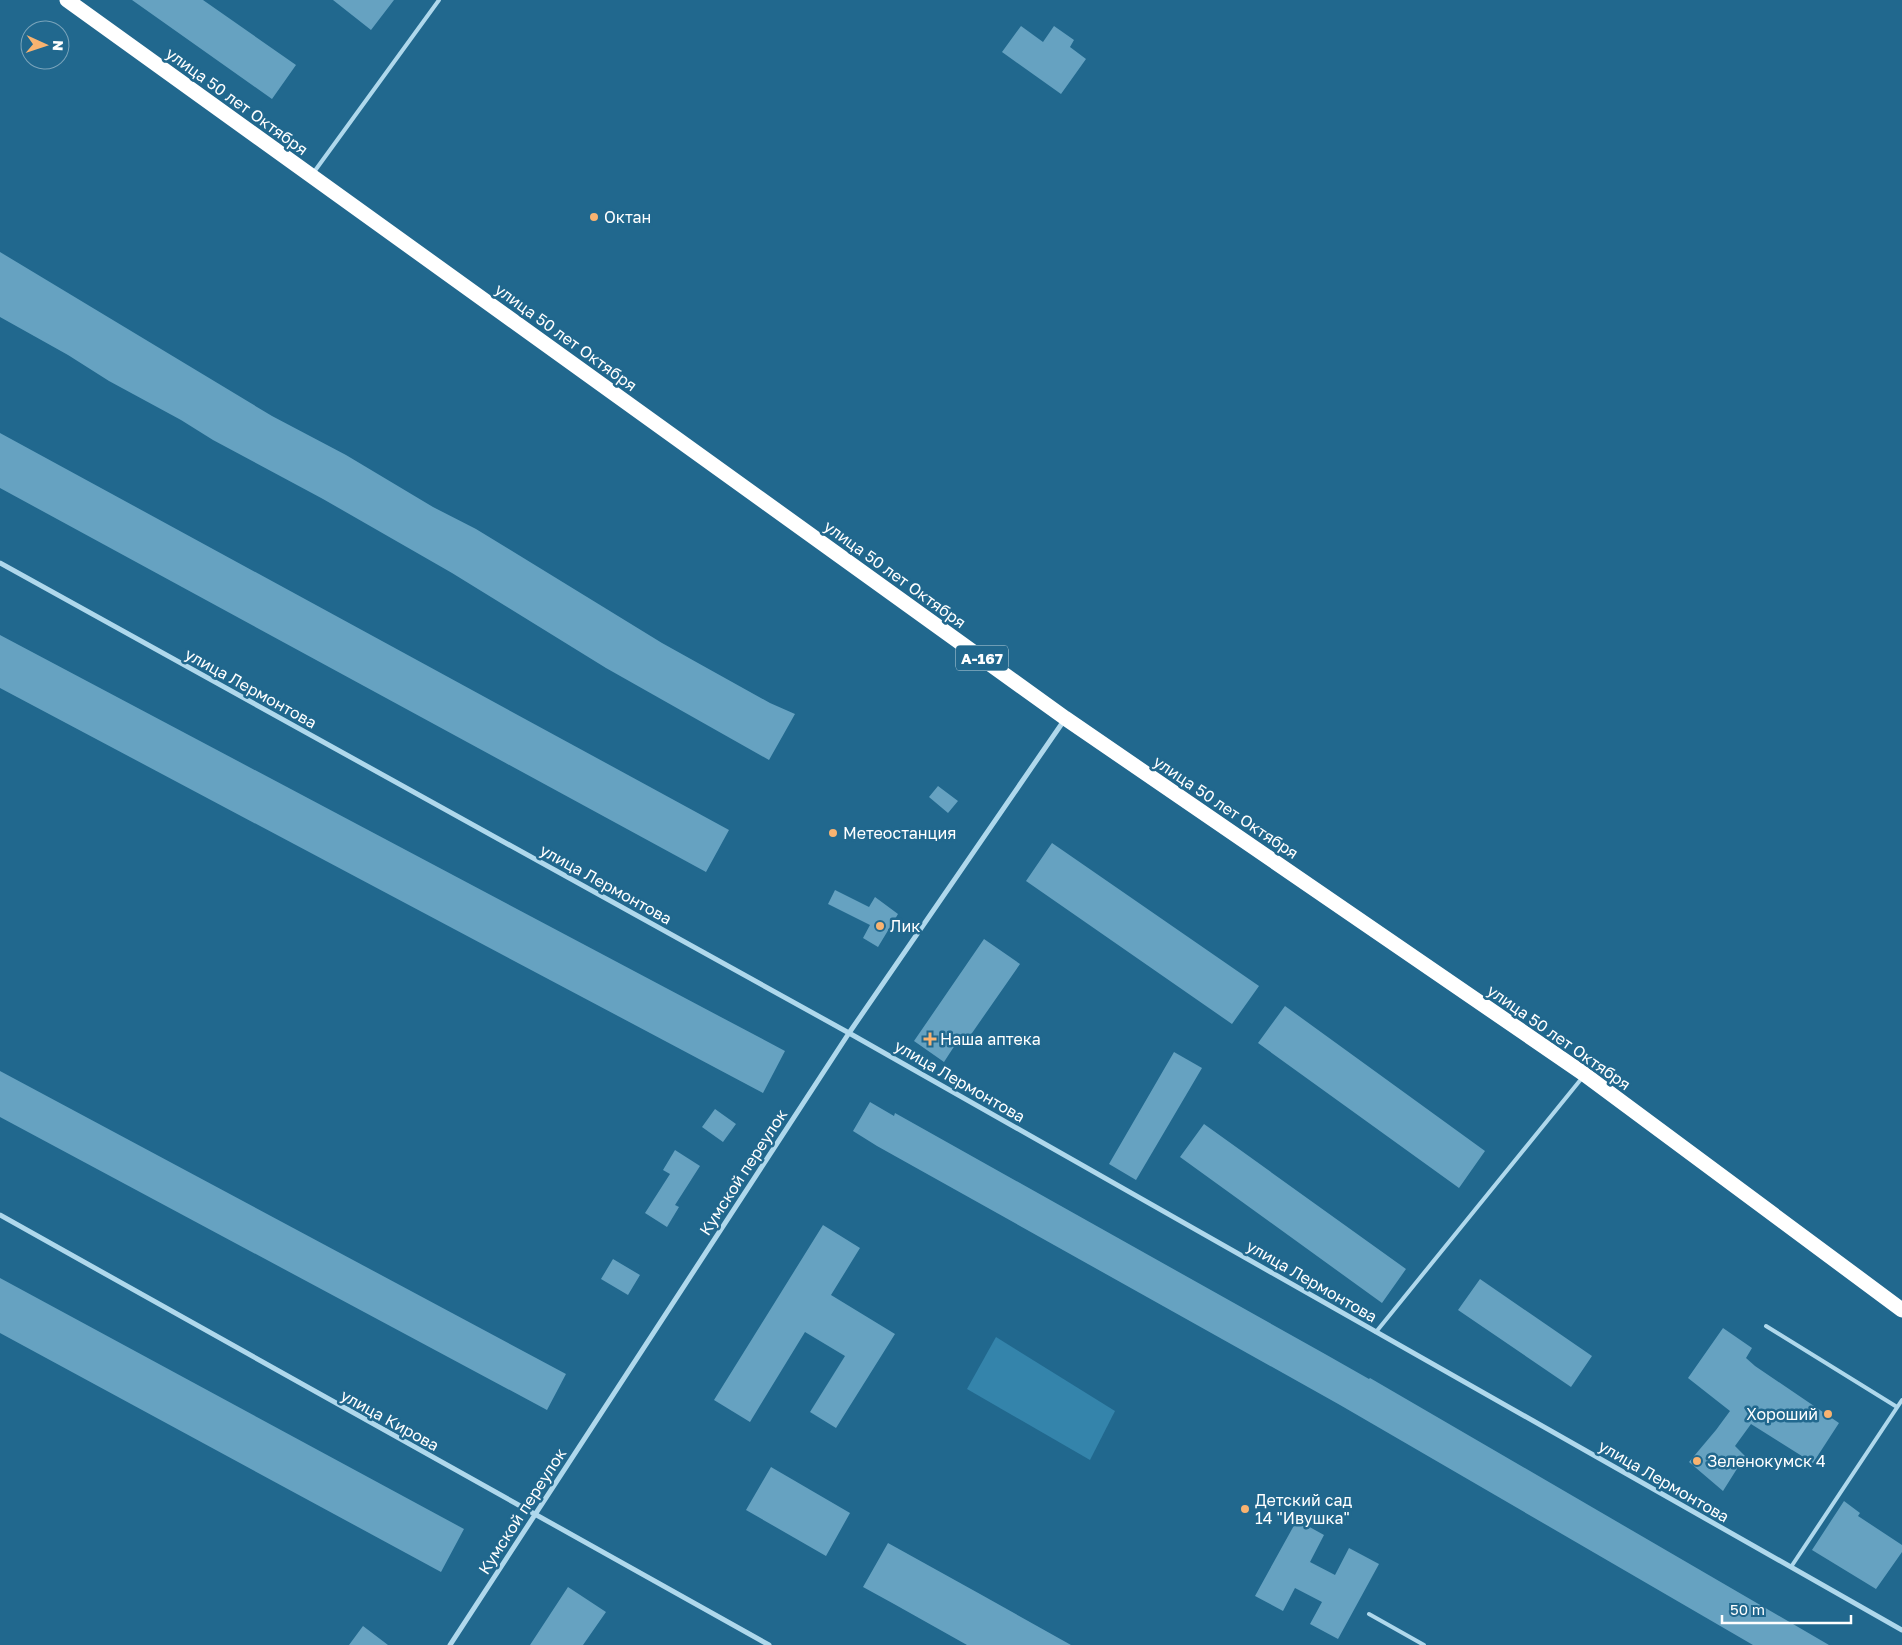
<svg xmlns="http://www.w3.org/2000/svg" width="1902" height="1645" font-family="'Golos Text',sans-serif">
  <style>
    .green { fill: #3484ab }
    .building { fill: #66a2c1 }
    .lines { fill: none; stroke-linecap: round; stroke-linejoin: round }
    .lane { stroke: #afd8ec; stroke-width: 4 }
    .street { stroke: #afd8ec; stroke-width: 5 }
    .highway { stroke: #fff; stroke-width: 15 }
    .poi-dot { fill: #f9b370; stroke: #21688e; stroke-width: 2 }
    .labels { text-anchor: middle; dominant-baseline: central; stroke-width: 5; stroke-linejoin: round; paint-order: stroke }
    .shield { fill: #21688e; stroke: #bcd2dd; stroke-width: 1 }
    .shield-label { font-size: 15px; font-weight: bold; fill: #fff }
    .street-label { font-size: 16px; fill: #fff; stroke: #21688e }
    .poi-label { font-size: 16px; fill: #fff; stroke: #21688e; text-anchor: start }
  </style>
  <rect width="100%" height="100%" fill="#21688e"/>
  <path class="green" d="M996 1337 1115 1411 1090 1460 967 1389Z"/>
  <path class="building" d="M132 0H203L296 65 272 99Z
    M333 0H394L371 30Z
    M1021 26 1043 42 1054 26 1074 40 1070 47 1086 59 1061 94 1002 52Z
    M0 252 272 416 346 455 433 507 476 529 662 643 770 703 795 714 769 760 606 668 452 573 323 499 213 440 181 420 109 381 68 355 0 317Z
    M0 433 729 830 706 872 0 488Z
    M0 635 785 1051 763 1093 0 688Z
    M938 786 958 801 948 813 929 797Z
    M1052 843 1259 986 1232 1024 1026 881Z
    M835 890 869 907 875 897 898 914 878 947 863 938 870 925 828 904Z
    M984 939 1020 964 963 1046 957 1042 944 1062 914 1041Z
    M1285 1006 1485 1151 1459 1188 1258 1043Z
    M1174 1052 1202 1068 1136 1180 1109 1164Z
    M0 1071 566 1374 547 1410 0 1117Z
    M870 1102 894 1116 895 1113 1325 1354 1369 1379 1370 1378 1829 1645H1753L1340 1405 877 1146 853 1131Z
    M715 1109 736 1124 723 1142 702 1127Z
    M1204 1124 1406 1269 1382 1303 1180 1157Z
    M675 1150 700 1166 675 1205 679 1207 667 1227 645 1213 670 1174 663 1170Z
    M823 1225 860 1248 831 1295 895 1334 836 1428 810 1412 845 1356 805 1332 750 1422 714 1400Z
    M613 1259 640 1275 628 1295 601 1279Z
    M0 1278 464 1529 441 1572 0 1333Z
    M1480 1279 1592 1356 1571 1387 1458 1310Z
    M1723 1328 1752 1348 1746 1358 1755 1366 1839 1423 1813 1463 1751 1424 1735 1446 1745 1456 1723 1491 1689 1462 1716 1430 1730 1411 1688 1378Z
    M771 1467 850 1513 826 1556 746 1510Z
    M1844 1501 1860 1513 1858 1516 1902 1545V1552L1876 1589 1812 1550Z
    M1297 1520 1324 1535 1310 1562 1335 1575 1349 1548 1379 1564 1338 1639 1310 1624 1322 1602 1295 1588 1283 1611 1255 1596Z
    M888 1543 980 1594 1071 1645H967L894 1604 863 1587Z
    M568 1587 606 1612 583 1645H530Z
    M363 1626 388 1645H349Z"/>
  <g class="lines">
    <path class="lane" d="M314 172 439 0
      M1766 1326 1897 1407
      M1376 1332 1582 1078
      M1791 1567 1902 1400
      M1369 1614 1424 1645"/>
    <path class="street" d="M0 563 849 1033 1902 1630
      M0 1215 769 1645
      M450 1645 849 1033 1065 719"/>
    <path class="highway" d="M67 0 1065 718 1584 1074 1902 1310"/>
  </g>
  <g class="poi-dot">
    <circle cx="594" cy="217" r="5"/>
    <circle cx="833" cy="833" r="5"/>
    <circle cx="880" cy="926" r="5"/>
    <path d="M927.5 1031.5h5v5h5v5h-5v5h-5v-5h-5v-5h5z"/>
    <circle cx="1828" cy="1414" r="5"/>
    <circle cx="1697" cy="1461" r="5"/>
    <circle cx="1245" cy="1509" r="5"/>
  </g>
  <g class="labels">
    <rect class="shield" x="956" y="645.5" width="52" height="25" rx="4"/>
    <g class="shield-label">
      <text x="982" y="658">А-167</text>
    </g>
    <g class="street-label">
      <text transform="translate(237 101) rotate(36)">улица 50 лет Октября</text>
      <text transform="translate(566 337) rotate(36)">улица 50 лет Октября</text>
      <text transform="translate(895 574) rotate(36)">улица 50 лет Октября</text>
      <text transform="translate(251 688) rotate(29)">улица Лермонтова</text>
      <text transform="translate(1226 807) rotate(34)">улица 50 лет Октября</text>
      <text transform="translate(606 884) rotate(29)">улица Лермонтова</text>
      <text transform="translate(1559 1037) rotate(35)">улица 50 лет Октября</text>
      <text transform="translate(960 1081) rotate(30)">улица Лермонтова</text>
      <text transform="translate(743 1172) rotate(-57)">Кумской переулок</text>
      <text transform="translate(1312 1281) rotate(30)">улица Лермонтова</text>
      <text transform="translate(390 1420) rotate(29)">улица Кирова</text>
      <text transform="translate(1664 1481) rotate(30)">улица Лермонтова</text>
      <text transform="translate(522 1511) rotate(-57)">Кумской переулок</text>
    </g>
    <g class="poi-label">
      <text x="604" y="217">Октан</text>
      <text x="843" y="833">Метеостанция</text>
      <text x="890" y="926">Лик</text>
      <text x="940" y="1039">Наша аптека</text>
      <text x="1818" y="1414" text-anchor="end">Хороший</text>
      <text x="1707" y="1461">Зеленокумск 4</text>
      <text x="1255" y="1500">Детский сад<tspan x="1255" dy="18">14 "Ивушка"</tspan></text>
    </g>
  </g>
  <g transform="translate(45 45) rotate(93)"><circle r="24" fill="#21688e" stroke="#7aa4bb"/>
  <path d="M0-4L9 19L0 12L-9 19Z" fill="#f9b370"/>
  <text y="-8" font-size="14" font-weight="bold" text-anchor="middle" fill="#ffffff">N</text>
  </g>
  <path d="M1722 1615v8h129v-8" fill="none" stroke="#ffffff" stroke-width="2.5"/>
  <text x="1730" y="1615" font-size="15" fill="#ffffff" stroke="#21688e" stroke-width="4" paint-order="stroke">50 m</text>
</svg>
